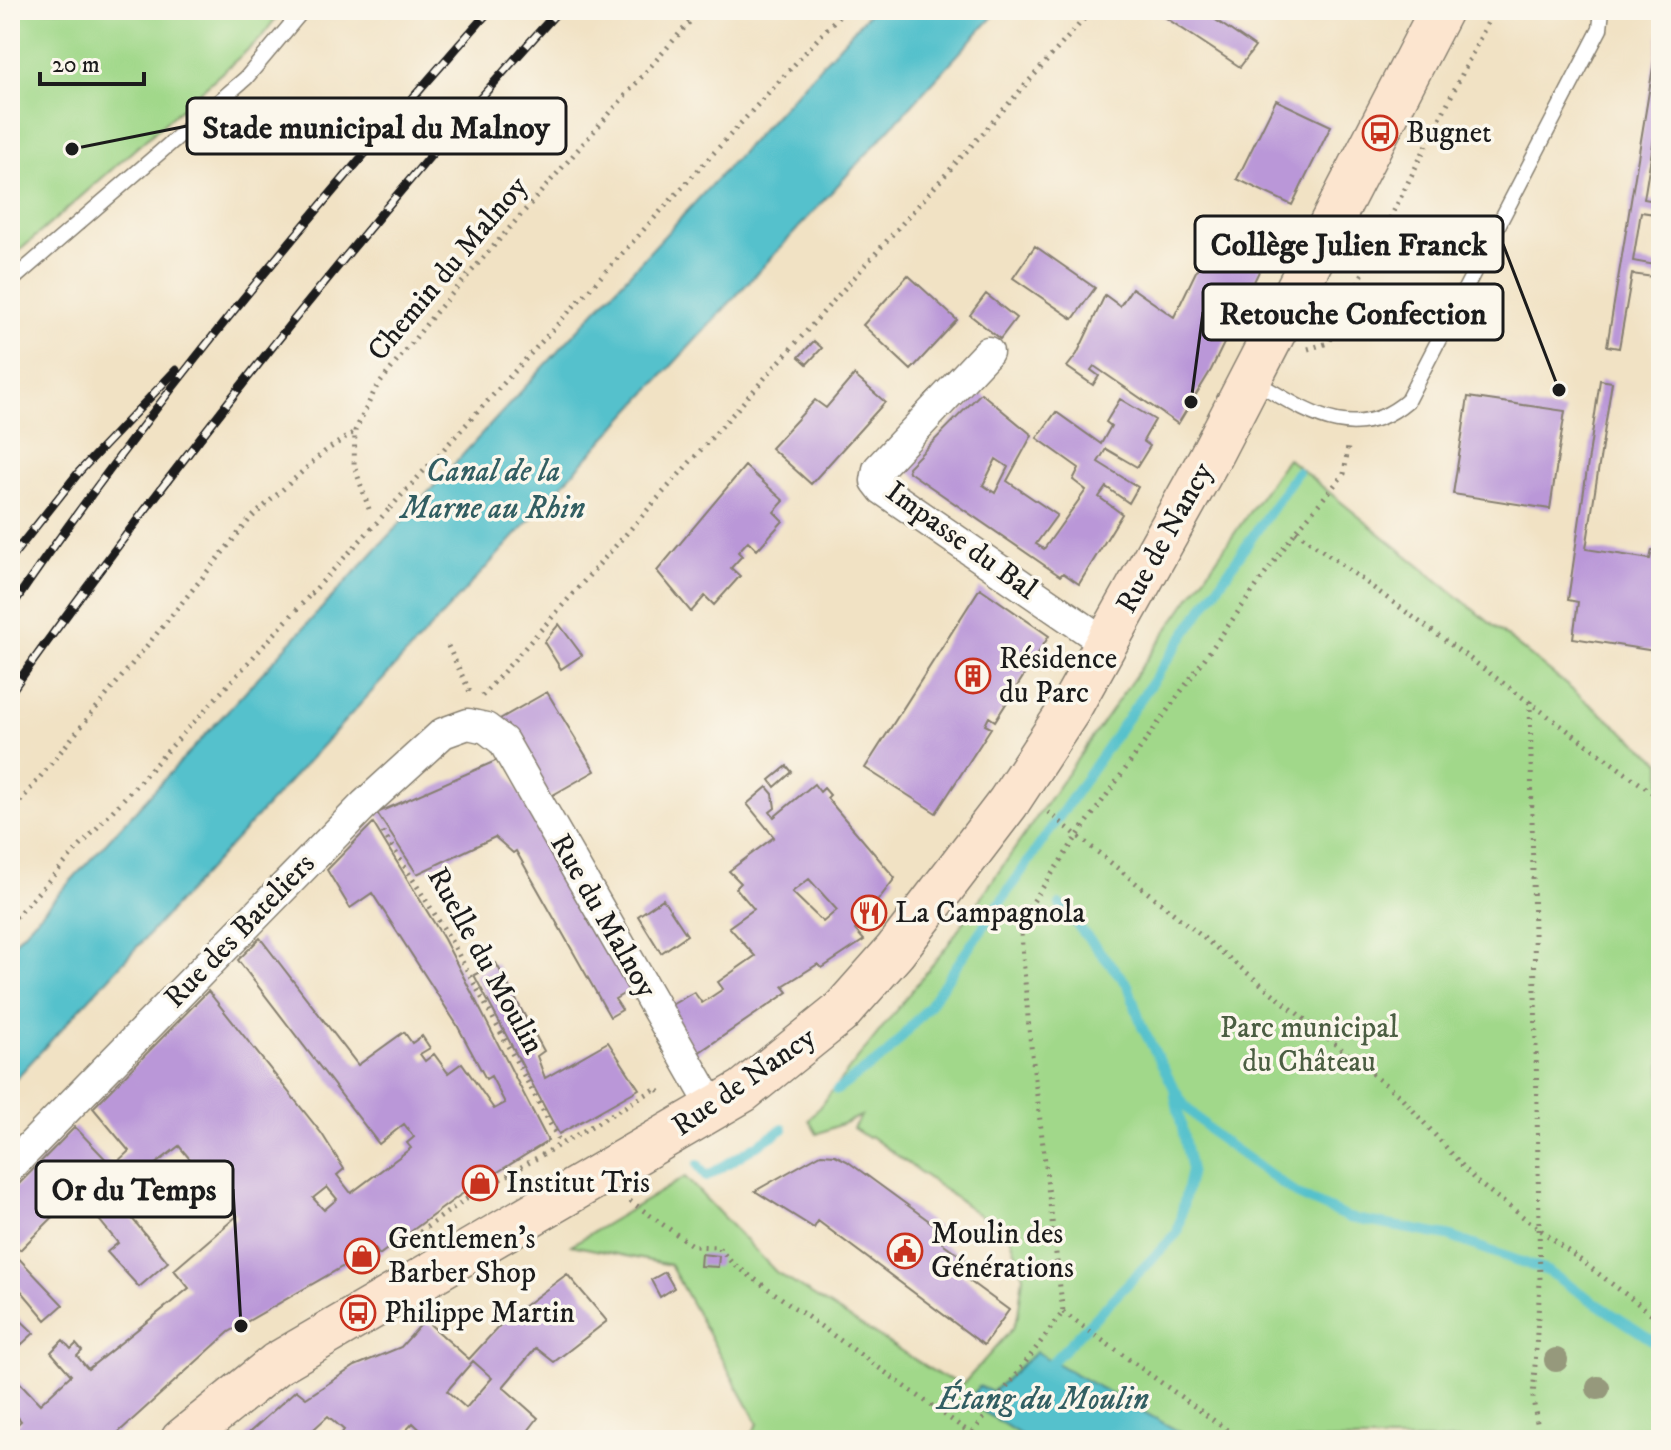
<svg xmlns="http://www.w3.org/2000/svg" width="1671" height="1450" font-family="'IM FELL DW Pica',serif">
  <style>
    .green { fill: #a1d88a; stroke: #5e7a53; stroke-width: 2 }
    .water { fill: #54c1cc; stroke: #386e74; stroke-width: 2 }
    .lines { fill: none; stroke-linecap: round; stroke-linejoin: round }
    .stream { stroke: #54c1cc; stroke-width: 10 }
    .building { fill: #ba97d8; fill-rule: evenodd }
    .service-casing { stroke: #867f70; stroke-width: 17 }
    .minor-casing { stroke: #867f70; stroke-width: 33 }
    .secondary-casing { stroke: #867f70; stroke-width: 45 }
    .path { stroke: #867f70; stroke-width: 5; stroke-dasharray: 2 6; stroke-linecap: butt }
    .service { stroke: #fff; stroke-width: 14 }
    .minor { stroke: #fff; stroke-width: 30 }
    .secondary { stroke: #fce5cf; stroke-width: 42 }
    .rail-casing { stroke: #1c1c1c; stroke-width: 9 }
    .rail { stroke: #fbf7ec; stroke-width: 6; stroke-dasharray: 18; stroke-linecap: butt }
    .path-bridge { stroke: #867f70; stroke-width: 5; stroke-dasharray: 2 6; stroke-linecap: butt }
    .tree { fill: #96997c }
    .labels { text-anchor: middle; dominant-baseline: central; stroke-width: 7; stroke-linejoin: round; paint-order: stroke }
    .poi-label { font-size: 30px; fill: #1c1c1c; stroke: #fbf7ec; text-anchor: start }
    .street-label { font-size: 30px; fill: #1c1c1c; stroke: #fbf7ec }
    .park-label { font-size: 30px; fill: #4b5e42; stroke: #fbf7ec }
    .water-label { font-size: 32px; font-style: italic; fill: #325e62; stroke: #fbf7ec }
    .leader { fill: none; stroke: #1c1c1c; stroke-width: 3 }
    .callout-dot { fill: #1c1c1c; stroke: #fbf7ec; stroke-width: 3 }
    .callout { fill: #fbf7ec; stroke: #1c1c1c; stroke-width: 3 }
    .callout-label { font-size: 32px; text-anchor: middle; font-weight: bold; fill: #1c1c1c }
  </style>
  <rect width="100%" height="100%" fill="#fbf7ec"/>
  <filter id="ink" filterUnits="userSpaceOnUse"><feTurbulence type="fractalNoise" baseFrequency=".0125" numOctaves="2"/><feDisplacementMap in="SourceGraphic" scale="16" xChannelSelector="R" yChannelSelector="G"/><feConvolveMatrix kernelMatrix="1 2 1 2 8 2 1 2 1" color-interpolation-filters="sRGB"/></filter>
  <filter id="wash" filterUnits="userSpaceOnUse"><feTurbulence type="fractalNoise" baseFrequency=".006" numOctaves="4" result="noise"/><feDisplacementMap in="SourceGraphic" scale="32" xChannelSelector="R" yChannelSelector="G"/><feGaussianBlur stdDeviation="1.8" result="paint"/><feColorMatrix in="noise" values="0 0 0 0 0 0 0 0 0 0 0 0 0 0 0 0 0 1.4 0 .05"/><feComposite in="paint" operator="in"/></filter>
  <g filter="url(#wash)">
    <rect width="100%" height="100%" fill="#f1e2c4"/>
    <path class="green" d="M10 10H282L260 39 10 259Z
      M1287 458 1661 762V1440H747L758 1424 670 1265 571 1245 685 1177 776 1272 941 1376 963 1384 1013 1328 1018 1315 1023 1276 1011 1238 870 1136 868 1138 853 1128 861 1116 817 1134 809 1120 947 946Z"/>
    <path class="water" d="M872 10H999L10 1085V947Z
      M1036 1352 1194 1440H1029L968 1402 979 1386 992 1392Z"/>
    <g class="lines">
      <path class="stream" d="M1060 905 1128 985 1142 1027 1174 1088 1185 1106 1216 1136 1298 1195 1349 1218 1448 1236 1547 1271 1661 1346
        M837 1090 887 1054 928 1007 1297 472
        M698 1165 706 1177 783 1129
        M1053 1361 1177 1233 1191 1170 1175 1096"/>
    </g>
    <g id="blocks">
      <path class="building" d="M1154 10H1201L1255 47 1240 67Z
        M1659 31 1661 127 1656 126 1644 199 1661 202V215L1641 212 1633 261 1661 266V278L1632 274 1619 348 1607 346Z
        M1276 100 1331 126 1292 205 1237 179Z
        M1229 223 1242 229 1243 242 1267 255 1211 370 1178 424 1094 366 1091 370 1099 376 1093 385 1067 367 1077 354 1105 295 1120 306 1132 288 1174 317 1216 230 1220 232Z
        M1035 246 1095 288 1073 319 1013 278Z
        M908 275 957 320 911 370 863 325Z
        M986 294 1016 318 1000 339 970 315Z
        M814 341 822 348 807 364 799 357Z
        M854 375 885 402 811 484 771 448 815 400 826 408Z
        M1600 380 1612 382 1586 549 1650 559 1652 550 1661 551V652L1573 638 1578 602 1568 600Z
        M981 393 1032 435 1007 481 1057 515 1036 544 1044 549 1086 490 1073 480 1079 468 1037 438 1056 412 1101 444 1111 426 1106 422 1120 399 1155 420 1143 441 1150 446 1137 467 1106 449 1098 462 1138 487 1129 503 1106 487 1099 497 1122 514 1079 584 1063 573 1060 576 909 472 908 467ZM996 459 1008 467 995 493 983 485Z
        M1468 397 1565 411 1550 509 1453 494Z
        M745 466 784 501 774 512 783 521 757 550 748 541 738 552 742 556 731 568 740 576 714 605 705 596 691 612 657 571Z
        M980 588 1049 636 995 721 989 717 985 725 991 728 936 813 865 768Z
        M559 624 582 655 561 669 544 642Z
        M547 692 595 771 544 800 498 720Z
        M500 759 632 989 615 999 622 1010 610 1017 516 851 513 853 495 837 417 874 377 813Z
        M787 766 792 772 775 787 770 780Z
        M814 784 820 792 824 788 830 795 827 798 895 878 855 930 864 940 822 968 818 964 783 986 788 992 695 1055 668 1007 694 992 702 1003 723 989 718 982 755 956 729 927 754 909 736 888 741 883 729 871 774 837 747 804 767 787 773 794 775 808 770 812 774 817ZM809 879 837 910 823 922 792 892Z
        M373 823 444 939 548 1141 459 1196 379 1255 375 1248 229 1332 110 1440H10V1431L21 1421 10 1408V1372L40 1404 71 1375 51 1352 63 1340 71 1349 76 1344 82 1351 77 1356 88 1369 189 1288 174 1270 237 1216 179 1146 132 1182 117 1162 129 1151 93 1108 208 991 322 1134 344 1169 337 1175 351 1193 411 1148 407 1143 414 1137 404 1124 379 1144 238 960 260 938 358 1065 404 1032 412 1043 422 1036 430 1048 420 1054 425 1061 434 1054 448 1073 462 1063 494 1109 505 1103 491 1076 486 1079 457 1025 372 893 350 908 327 870ZM327 1187 337 1199 324 1210 313 1198Z
        M663 899 687 935 661 953 638 916Z
        M496 963 544 1051 537 1056 545 1078 608 1042 639 1089 559 1134 474 975Z
        M75 1127 115 1169 102 1182 99 1178 74 1196 20 1250 10 1239V1193Z
        M821 1154 835 1155 847 1161 947 1234 941 1242 965 1259 957 1272 1009 1310 984 1345 818 1221 814 1228 755 1191Z
        M112 1194 168 1262 139 1287 107 1252 118 1243 92 1211Z
        M10 1249 63 1305 46 1320 13 1281 10 1284Z
        M701 1254 719 1256 718 1267 700 1266Z
        M665 1272 674 1288 660 1297 651 1280Z
        M567 1274 607 1321 554 1362 536 1348 503 1387 538 1418 521 1440H431L413 1423 397 1440H337L344 1430 328 1416 302 1440H241L296 1390 306 1398 355 1366 401 1347 425 1320 469 1359 503 1322ZM473 1361 492 1378 466 1408 447 1391Z
        M10 1310 34 1333 10 1355Z"/>
    </g>
  </g>
  <g filter="url(#ink)">
    <use href="#blocks" fill-opacity="0" stroke="#867f70" stroke-width="2"/>
    <g class="lines">
      <g class="service-casing">
        <path id="service" d="M10 282 246 78 303 10
          M1254 381C1305 410 1353 447 1407 401L1600 29 1602 10"/>
      </g>
      <g class="minor-casing">
        <path id="minor" d="M988 352 878 469 876 481 883 490 1107 644
          M10 1167 365 804 443 733 468 724 486 728 503 741 714 1109"/>
      </g>
      <g class="secondary-casing">
        <path id="secondary" d="M182 1440 276 1364 743 1091 839 1014 895 951 1008 803 1069 710 1209 459 1441 10"/>
      </g>
      <path class="path" d="M1308 349 1328 343 1494 10
        M390 508 844 10
        M369 509 354 465 355 431 376 388 436 312 700 10
        M1296 531 1661 799
        M448 646 470 692
        M482 696 1092 10
        M1530 701 1540 1282 1533 1399 1540 1440
        M1048 812 1402 1098 1477 1182 1661 1321
        M10 814 250 519 324 452 354 432
        M383 832 449 937 561 1144
        M10 923 311 594
        M630 1201 693 1246 718 1247 732 1263 980 1440
        M420 1232 463 1201 657 1088 661 1095
        M1063 1312 1241 1440
        M973 1440 972 1434 1063 1312 1029 1029 1020 921 1078 835 1296 531 1344 474 1348 447"/>
      <use href="#service" class="service"/>
      <use href="#minor" class="minor"/>
      <use href="#secondary" class="secondary"/>
      <g class="rail-casing">
        <path id="rail" d="M10 559 79 472 176 370
          M10 609C154 398 321 201 490 10
          M10 693C180 456 363 226 559 10"/>
      </g>
      <use href="#rail" class="rail"/>
      <path class="path-bridge" d="M311 594 390 508"/>
    </g>
    <g class="tree">
      <circle cx="1556" cy="1360" r="12"/>
      <circle cx="1598" cy="1388" r="12"/>
    </g>
  </g>
  <defs>
    <g id="bus-ring" transform="scale(1.8)"><circle r="9.5" fill="#fbf7ec" stroke="#c8321e" stroke-width="1.5"/><path d="M-5-6H5V4H4V6H2V4H-2V6H-4V4H-5ZM-3.5-4V0h7V-4ZM-3.5 1.2v1.5H-2V1.2ZM2 1.2v1.5H3.5V1.2Z" fill="#c8321e"/></g>
    <g id="building-ring" transform="scale(1.8)"><circle r="9.5" fill="#fbf7ec" stroke="#c8321e" stroke-width="1.5"/><path d="M-4-6H4V6H1V3H-1V6H-4ZM-2.5-4.3h1.7v1.8h-1.7ZM.8-4.3h1.7v1.8H.8ZM-2.5-1h1.7V.8h-1.7ZM.8-1h1.7V.8H.8Z" fill="#c8321e"/></g>
    <g id="restaurant-ring" transform="scale(1.8)"><circle r="9.5" fill="#fbf7ec" stroke="#c8321e" stroke-width="1.5"/><path d="M-5-6h1v4h1v-4h1v4h1v-4h1v5L-1.5 .5V6h-2V.5L-5-1ZM5-6V6H3V1.5H1.5Q1.5-4 5-6Z" fill="#c8321e"/></g>
    <g id="shop-ring" transform="scale(1.8)"><circle r="9.5" fill="#fbf7ec" stroke="#c8321e" stroke-width="1.5"/><path d="M-5-2.5h2.3a2.7 3.5 0 0 1 5.4 0H5L5.5 6h-11ZM-1.5-2.5h3a1.5 2.3 0 0 0-3 0Z" fill="#c8321e"/></g>
    <g id="civic-ring" transform="scale(1.8)"><circle r="9.5" fill="#fbf7ec" stroke="#c8321e" stroke-width="1.5"/><path d="M-.6-6.5H3V-4.5H.6V-3L4-1V1h2V6H-6V1h2V-1L-.6-3ZM-1.2 2.5V6h2.4V2.5Z" fill="#c8321e"/></g>
  </defs>
  <g fill-rule="evenodd">
    <use href="#bus-ring" x="1380" y="133"/>
    <use href="#building-ring" x="973" y="676"/>
    <use href="#restaurant-ring" x="869" y="913"/>
    <use href="#shop-ring" x="480" y="1183"/>
    <use href="#civic-ring" x="905" y="1251"/>
    <use href="#shop-ring" x="362" y="1256"/>
    <use href="#bus-ring" x="358" y="1313"/>
  </g>
  <g class="labels">
    <g class="poi-label">
      <text x="1406" y="133">Bugnet</text>
      <text x="999" y="659">Résidence<tspan x="999" dy="34">du Parc</tspan></text>
      <text x="895" y="913">La Campagnola</text>
      <text x="506" y="1183">Institut Tris</text>
      <text x="931" y="1234">Moulin des<tspan x="931" dy="34">Générations</tspan></text>
      <text x="388" y="1239">Gentlemen's<tspan x="388" dy="34">Barber Shop</tspan></text>
      <text x="384" y="1313">Philippe Martin</text>
    </g>
    <g class="street-label">
      <text transform="translate(448 269) rotate(-50)">Chemin du Malnoy</text>
      <text transform="translate(1165 538) rotate(-61)">Rue de Nancy</text>
      <text transform="translate(961 541) rotate(36)">Impasse du Bal</text>
      <text transform="translate(603 916) rotate(60)">Rue du Malnoy</text>
      <text transform="translate(240 931) rotate(-46)">Rue des Bateliers</text>
      <text transform="translate(485 961) rotate(61)">Ruelle du Moulin</text>
      <text transform="translate(744 1082) rotate(-35)">Rue de Nancy</text>
    </g>
    <g class="park-label">
      <text x="1309" y="1028">Parc municipal<tspan x="1309" dy="34">du Château</tspan></text>
    </g>
    <g class="water-label">
      <text x="493" y="472">Canal de la<tspan x="493" dy="37">Marne au Rhin</tspan></text>
      <text x="1043" y="1400">Étang du Moulin</text>
    </g>
  </g>
  <path class="leader" d="M72 149L187 126M1559 390L1503 244M1191 402L1203 312M241 1326L233 1189"/>
  <g class="callout-dot">
    <circle cx="72" cy="149" r="8"/>
    <circle cx="1559" cy="390" r="8"/>
    <circle cx="1191" cy="402" r="8"/>
    <circle cx="241" cy="1326" r="8"/>
  </g>
  <g class="callout">
    <rect x="187" y="98" width="379" height="56" rx="8"/>
    <rect x="1195" y="216" width="308" height="56" rx="8"/>
    <rect x="1203" y="284" width="300" height="56" rx="8"/>
    <rect x="36" y="1161" width="197" height="56" rx="8"/>
  </g>
  <g class="callout-label">
    <text x="376" y="138">Stade municipal du Malnoy</text>
    <text x="1349" y="255">Collège Julien Franck</text>
    <text x="1353" y="324">Retouche Confection</text>
    <text x="134" y="1200">Or du Temps</text>
  </g>
  <rect width="1671" height="1450" fill="none" stroke="#fbf7ec" stroke-width="40"/>
  <path d="M40 72v12h104v-12" fill="none" stroke="#1c1c1c" stroke-width="4"/>
  <text x="52" y="72" font-size="24" fill="#1c1c1c" stroke="#fbf7ec" stroke-width="6" paint-order="stroke">20 m</text>
</svg>
